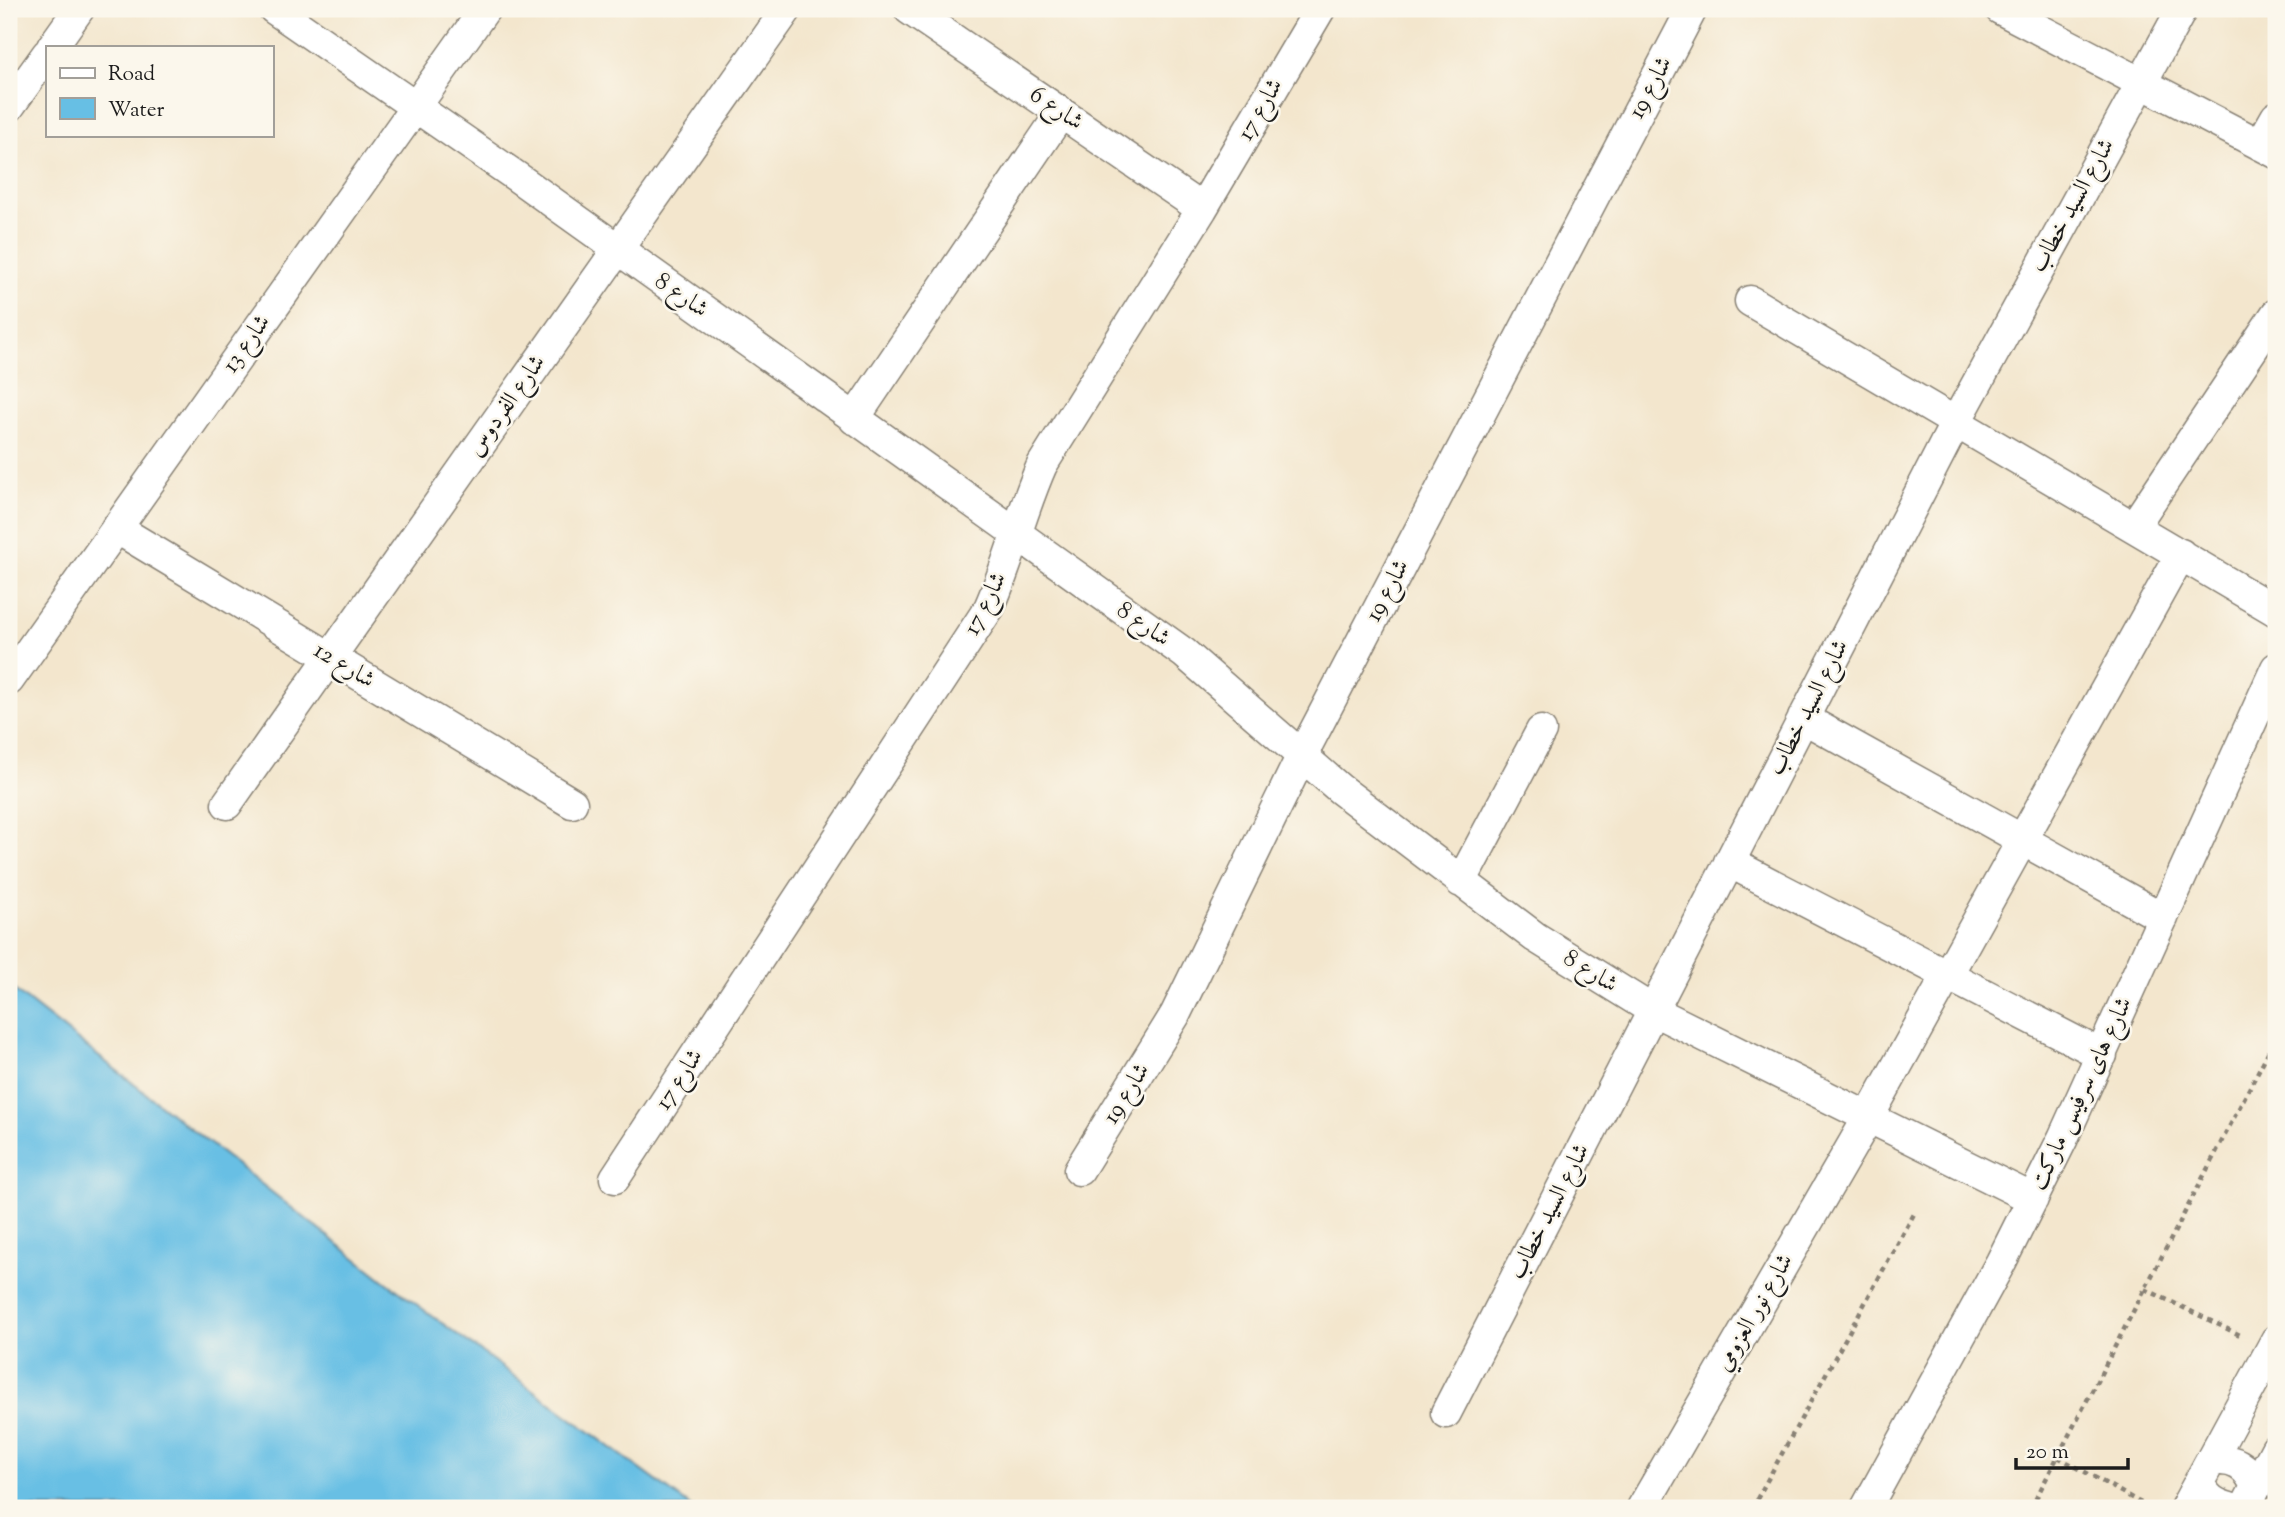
<svg xmlns="http://www.w3.org/2000/svg" width="2285" height="1517" font-family="'Sorts Mill Goudy',Amiri,serif">
  <style>
    .water { fill: #67bfe4; stroke: #426e80; stroke-width: 2 }
    .lines { fill: none; stroke-linecap: round; stroke-linejoin: round }
    .street-casing { stroke: #888174; stroke-width: 33 }
    .path { stroke: #888174; stroke-width: 4.5; stroke-dasharray: 5 5; stroke-linecap: butt }
    .street { stroke: #fff; stroke-width: 30 }
    .labels { text-anchor: middle; dominant-baseline: central; stroke-width: 5; stroke-linejoin: round; paint-order: stroke }
    .street-label { font-size: 24px; fill: #1c1c1c; stroke: #fbf7ec }
  </style>
  <rect width="100%" height="100%" fill="#fbf7ec"/>
  <filter id="ink" filterUnits="userSpaceOnUse"><feTurbulence type="fractalNoise" baseFrequency=".0143" numOctaves="2"/><feDisplacementMap in="SourceGraphic" scale="14" xChannelSelector="R" yChannelSelector="G"/><feConvolveMatrix kernelMatrix="1 2 1 2 8 2 1 2 1" color-interpolation-filters="sRGB"/></filter>
  <filter id="wash" filterUnits="userSpaceOnUse"><feTurbulence type="fractalNoise" baseFrequency=".00686" numOctaves="4" result="noise"/><feDisplacementMap in="SourceGraphic" scale="28" xChannelSelector="R" yChannelSelector="G"/><feGaussianBlur stdDeviation="1.57" result="paint"/><feColorMatrix in="noise" values="0 0 0 0 0 0 0 0 0 0 0 0 0 0 0 0 0 1.4 0 .05"/><feComposite in="paint" operator="in"/></filter>
  <g filter="url(#wash)">
    <rect width="100%" height="100%" fill="#f3e6cd"/>
    <path class="water" d="M9 986 385 1281 693 1508H9Z"/>
  </g>
  <g filter="url(#ink)">
    <g class="lines">
      <g class="street-casing">
        <path id="street" d="M274 9 517 177 1184 653 1340 789 1535 937 1654 1011 2033 1199
          M909 9 1202 209
          M2000 9 2276 153
          M52 47 79 9
          M9 107 47 54
          M2260 145 2276 117
          M1750 301 2276 611
          M854 419 1061 113
          M2134 526 2276 314
          M116 528 572 803
          M9 680 485 9
          M1803 718 2163 918
          M227 804 787 9
          M1729 862 2102 1055
          M1461 882 1541 731
          M1079 1170 1175 1015 1302 755 1692 9
          M615 1178 989 608C1010 561 1021 512 1042 465L1202 209 1320 9
          M1446 1413 1957 420 2182 9
          M2211 1461C2233 1457 2248 1466 2256 1487
          M2199 1484C2207 1498 2214 1504 2230 1508
          M1642 1508 1868 1118 2181 554
          M1866 1508 2001 1262 2063 1138 2276 668
          M2185 1508 2276 1340
          M2245 1508 2276 1449"/>
      </g>
      <path class="path" d="M2145 1289 2242 1336
        M2058 1457 2150 1508
        M1752 1508 1914 1214
        M2031 1508 2276 1037"/>
      <use href="#street" class="street"/>
    </g>
  </g>
  <g class="labels">
    <g class="street-label">
      <text transform="translate(1651 88) rotate(-62)">شارع 19</text>
      <text transform="translate(1056 109) rotate(34)">شارع 6</text>
      <text transform="translate(1261 110) rotate(-60)">شارع 17</text>
      <text transform="translate(2073 206) rotate(-61)">شارع السيد خطاب</text>
      <text transform="translate(681 296) rotate(35)">شارع 8</text>
      <text transform="translate(247 344) rotate(-55)">شارع 13</text>
      <text transform="translate(507 406) rotate(-55)">شارع الفردوس</text>
      <text transform="translate(1388 591) rotate(-62)">شارع 19</text>
      <text transform="translate(986 604) rotate(-63)">شارع 17</text>
      <text transform="translate(1143 625) rotate(35)">شارع 8</text>
      <text transform="translate(344 666) rotate(31)">شارع 12</text>
      <text transform="translate(1809 708) rotate(-63)">شارع السيد خطاب</text>
      <text transform="translate(1590 972) rotate(32)">شارع 8</text>
      <text transform="translate(680 1080) rotate(-57)">شارع 17</text>
      <text transform="translate(1127 1094) rotate(-58)">شارع 19</text>
      <text transform="translate(2082 1094) rotate(-65)">شارع هاى سرفيس ماركت</text>
      <text transform="translate(1550 1212) rotate(-63)">شارع السيد خطاب</text>
      <text transform="translate(1755 1313) rotate(-60)">شارع نور العزومي</text>
    </g>
  </g>
  <rect width="2285" height="1517" fill="none" stroke="#fbf7ec" stroke-width="35"/>
  <rect x="46" y="46" width="228" height="91" fill="#fbf7ec" stroke="#a29f99" stroke-width="2"/>
  <rect x="60" y="68" width="35" height="10" fill="#ffffff" stroke="#a29f99" stroke-width="2"/>
  <text x="108" y="80" font-size="21" fill="#1c1c1c">Road</text>
  <rect x="60" y="98" width="35" height="21" fill="#67bfe4" stroke="#a29f99" stroke-width="2"/>
  <text x="108" y="116" font-size="21" fill="#1c1c1c">Water</text>
  <path d="M2016 1458v10h112v-10" fill="none" stroke="#1c1c1c" stroke-width="3.5"/>
  <text x="2026" y="1458" font-size="21" fill="#1c1c1c" stroke="#fbf7ec" stroke-width="5" paint-order="stroke">20 m</text>
</svg>
